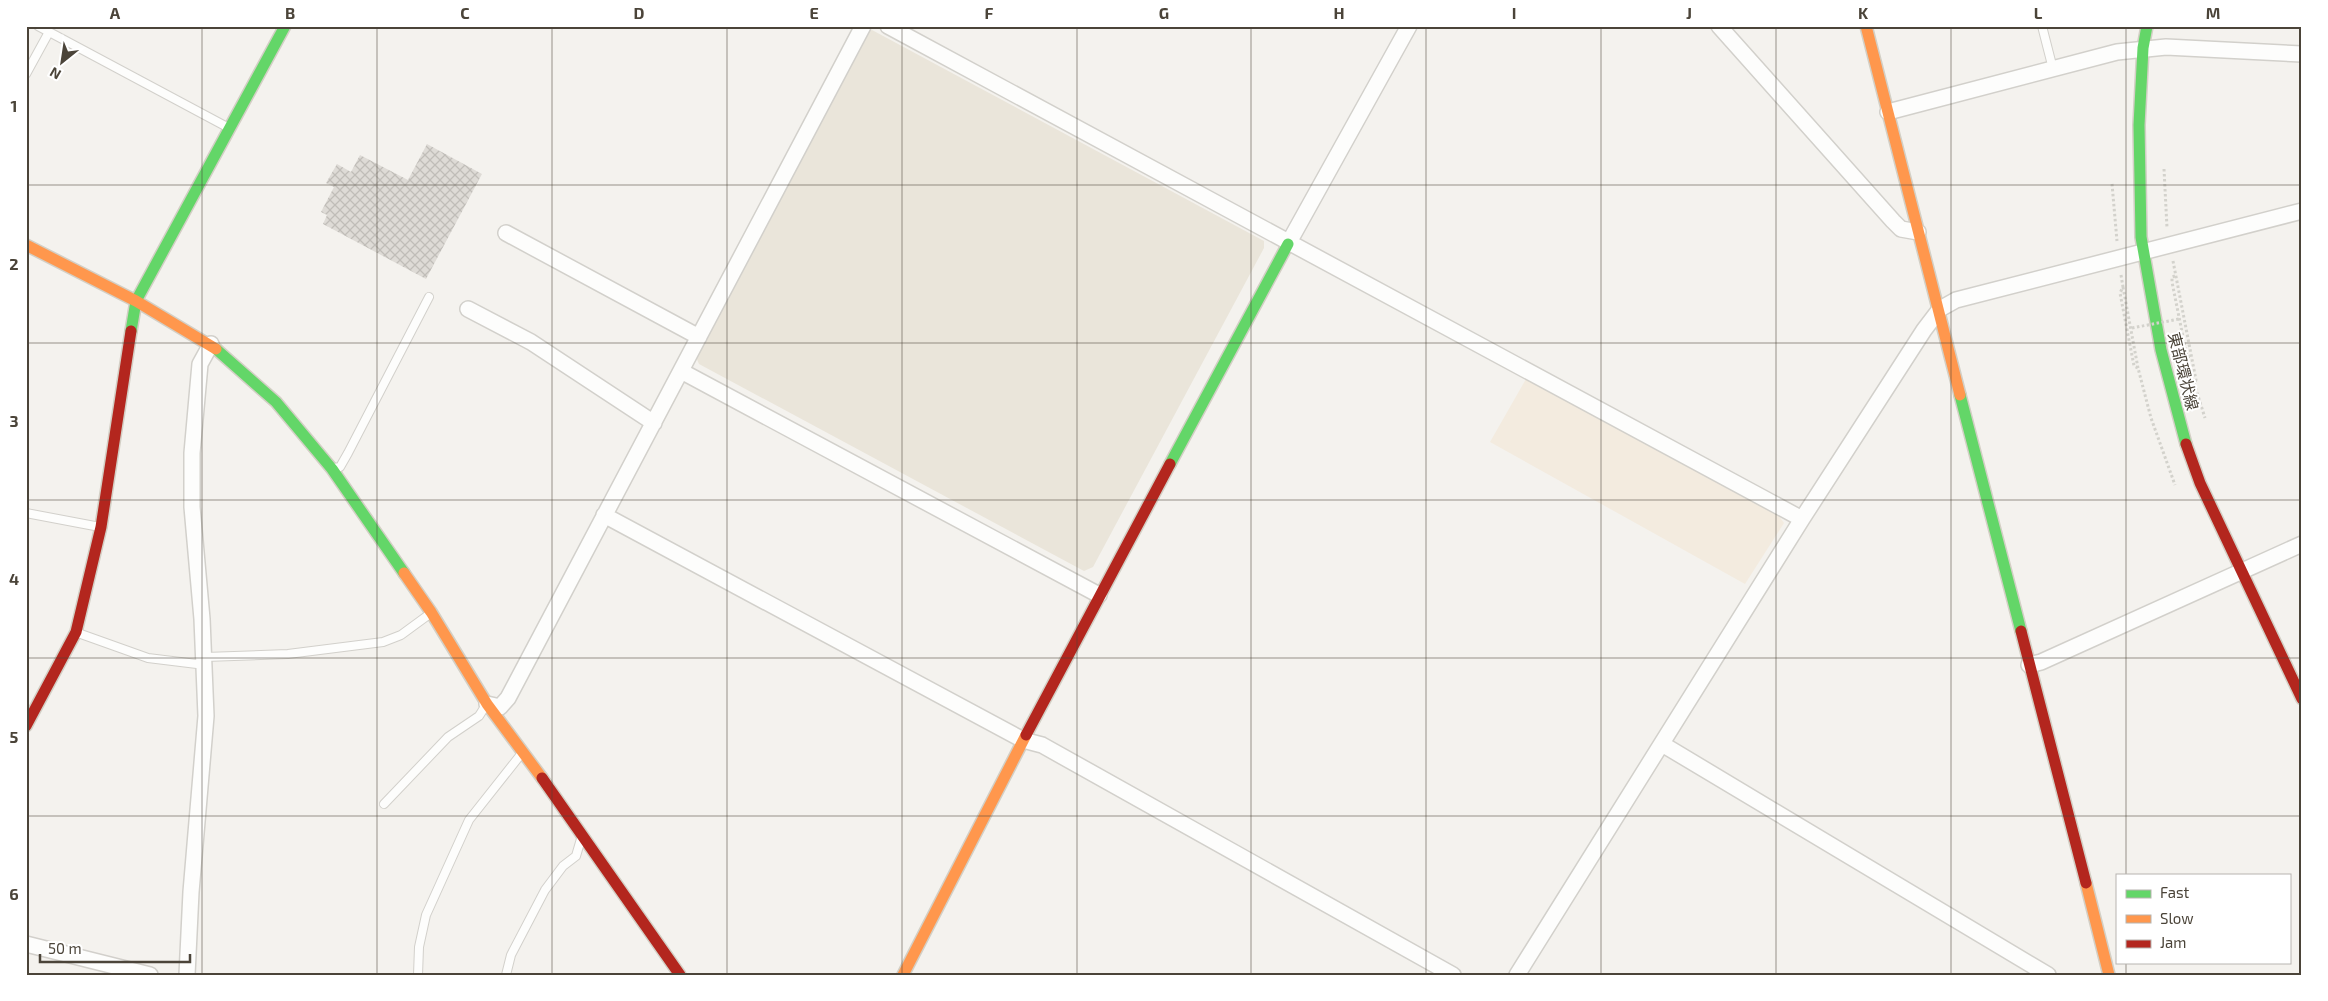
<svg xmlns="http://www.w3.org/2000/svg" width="2328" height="1001" font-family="'Exo 2','Noto Sans JP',sans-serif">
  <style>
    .commercial { fill: #f3ebdf }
    .education { fill: #eae5da }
    .building { fill: url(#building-cross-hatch) }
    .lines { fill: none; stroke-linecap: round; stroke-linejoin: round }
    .lane-casing { stroke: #d2d0cb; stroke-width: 10 }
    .street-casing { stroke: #d2d0cb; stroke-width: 18 }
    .fast-casing { stroke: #d3cfc5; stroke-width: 14 }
    .slow-casing { stroke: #d3cfc5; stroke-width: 14 }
    .jam-casing { stroke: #d3cfc5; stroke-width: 14 }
    .path { stroke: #d3d2cc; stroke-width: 3; stroke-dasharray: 2.5 2.5; stroke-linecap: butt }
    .lane { stroke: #fdfdfc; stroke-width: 8 }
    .street { stroke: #fdfdfc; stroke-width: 15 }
    .fast { stroke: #63d668; stroke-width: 11 }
    .slow { stroke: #ff974d; stroke-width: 11 }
    .jam { stroke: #b3261e; stroke-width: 11 }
    .path-bridge { stroke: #d3d2cc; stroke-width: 3; stroke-dasharray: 2.5 2.5; stroke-linecap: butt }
    .grid { fill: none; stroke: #4b4439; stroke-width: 1; stroke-opacity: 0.55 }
    .labels { text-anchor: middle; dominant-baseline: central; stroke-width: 4; stroke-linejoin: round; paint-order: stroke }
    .street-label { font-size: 16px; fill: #4b4439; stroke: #fff }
    .neatline { fill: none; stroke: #4b4439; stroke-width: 2 }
    .grid-label { font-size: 16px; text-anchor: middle; font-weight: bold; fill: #4b4439 }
  </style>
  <defs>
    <pattern id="building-cross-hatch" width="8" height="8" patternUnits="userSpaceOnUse" patternTransform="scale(1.25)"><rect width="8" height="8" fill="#dedbd6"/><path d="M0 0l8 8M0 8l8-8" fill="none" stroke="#c0bdb8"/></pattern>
  </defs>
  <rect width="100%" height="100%" fill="#f4f2ee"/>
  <path class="commercial" d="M1526 379 1779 516 1784 523 1745 584 1490 442Z"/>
  <path class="education" d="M872 30 1264 241V248L1093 567 1084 571 699 364 696 357 868 31Z"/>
  <path class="building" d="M427 144 482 174 426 279 323 224 327 215 321 212 334 187 326 183 337 164 351 172 360 155 408 180Z"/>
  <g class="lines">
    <g class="lane-casing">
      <path id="lane" d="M38 26 229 128
        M2042 26 2053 69
        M26 74 49 32
        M334 468 340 467 348 453 429 297
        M26 513 100 527
        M78 633 148 658 205 665
        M205 657 288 654 383 642 401 635 431 613
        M384 804 448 737 479 716 486 705
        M418 975 419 947 426 915 469 820 522 753
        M506 975 511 955 545 890 563 866 576 856 581 839"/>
    </g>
    <g class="street-casing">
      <path id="street" d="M888 26 1802 519
        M1719 26 1893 221 1901 229 1918 232
        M1888 112 2117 52 2166 47 2302 54
        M506 233 699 337
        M1288 244 1409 26
        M468 309 531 342 654 423
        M681 371 1099 595
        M604 515 1023 740 1042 745 1453 975
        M2029 665 2041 662 2302 544
        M487 704 500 707 508 698 863 26
        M1662 744 2048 975
        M26 944 150 975
        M187 975 191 892 206 716 202 619 192 507V453L200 364 211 344
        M1517 975 1802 519 1924 330 1940 309 1956 300 2302 211"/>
    </g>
    <g class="fast-casing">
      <path id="fast" d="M2147 26 2143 48 2139 125 2141 237 2161 350 2186 444
        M131 331 136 301 285 26
        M216 349 276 402 332 469 404 573
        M1960 395 2021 631
        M1170 464 1288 244"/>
    </g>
    <g class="slow-casing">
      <path id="slow" d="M1866 26 1960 395
        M26 245 136 301 216 349
        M404 573 431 612 487 704 542 778
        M2086 883 2109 975
        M903 975 1026 735"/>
    </g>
    <g class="jam-casing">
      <path id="jam" d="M2186 444 2200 483 2302 699
        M2021 631 2086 883
        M26 726 76 632 101 527 131 331
        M1026 735 1170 464
        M542 778 680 975"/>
    </g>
    <path class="path" d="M2164 169 2167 228
      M2112 184 2117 241
      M2173 261 2196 380 2194 383 2205 418
      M2121 275 2123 287 2120 293 2134 366 2138 368 2151 418 2175 485
      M2175 276 2172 277V282L2187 357 2191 356
      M2123 287 2138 368"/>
    <use href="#lane" class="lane"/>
    <use href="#street" class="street"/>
    <use href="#fast" class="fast"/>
    <use href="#slow" class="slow"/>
    <use href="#jam" class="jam"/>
    <path class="path-bridge" d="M2132 328 2179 319"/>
  </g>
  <path class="grid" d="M202 26V975M377 26V975M552 26V975M727 26V975M902 26V975M1077 26V975M1251 26V975M1426 26V975M1601 26V975M1776 26V975M1951 26V975M2126 26V875M26 185H2302M26 343H2302M26 500H2302M26 658H2302M26 816H2302M2126 962V975"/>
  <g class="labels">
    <g class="street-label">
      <text transform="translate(2184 371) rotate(76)">東部環状線</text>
    </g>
  </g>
  <rect width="2328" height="1001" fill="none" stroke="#ffffff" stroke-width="55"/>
  <rect x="2116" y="874" width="175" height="90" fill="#ffffff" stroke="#b7b4b0"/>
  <rect x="2126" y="890" width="25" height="8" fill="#63d668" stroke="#b7b4b0"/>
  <text x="2160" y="898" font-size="15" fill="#4b4439">Fast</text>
  <rect x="2126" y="915" width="25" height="8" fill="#ff974d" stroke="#b7b4b0"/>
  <text x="2160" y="924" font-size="15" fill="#4b4439">Slow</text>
  <rect x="2126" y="940" width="25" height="8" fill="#b3261e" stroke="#b7b4b0"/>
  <text x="2160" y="948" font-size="15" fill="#4b4439">Jam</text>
  <g transform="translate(62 62) rotate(210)" stroke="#ffffff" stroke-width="4" paint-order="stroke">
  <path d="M0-4L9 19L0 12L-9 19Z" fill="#4b4439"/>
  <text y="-8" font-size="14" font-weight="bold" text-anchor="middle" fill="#4b4439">N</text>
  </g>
  <path d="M40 954v8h150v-8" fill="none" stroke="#4b4439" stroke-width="2.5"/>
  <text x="48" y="954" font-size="15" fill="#4b4439" stroke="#ffffff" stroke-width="4" paint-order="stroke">50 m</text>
  <rect x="28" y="28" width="2272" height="946" class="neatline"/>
  <g class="grid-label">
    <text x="115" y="19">A</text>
    <text x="290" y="19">B</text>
    <text x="465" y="19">C</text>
    <text x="639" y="19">D</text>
    <text x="814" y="19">E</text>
    <text x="989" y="19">F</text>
    <text x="1164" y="19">G</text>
    <text x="1339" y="19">H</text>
    <text x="1514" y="19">I</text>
    <text x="1689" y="19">J</text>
    <text x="1863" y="19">K</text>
    <text x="2038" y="19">L</text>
    <text x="2213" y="19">M</text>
    <text x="14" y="112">1</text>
    <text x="14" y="270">2</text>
    <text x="14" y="427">3</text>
    <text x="14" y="585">4</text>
    <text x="14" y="743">5</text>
    <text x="14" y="900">6</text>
  </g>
</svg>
